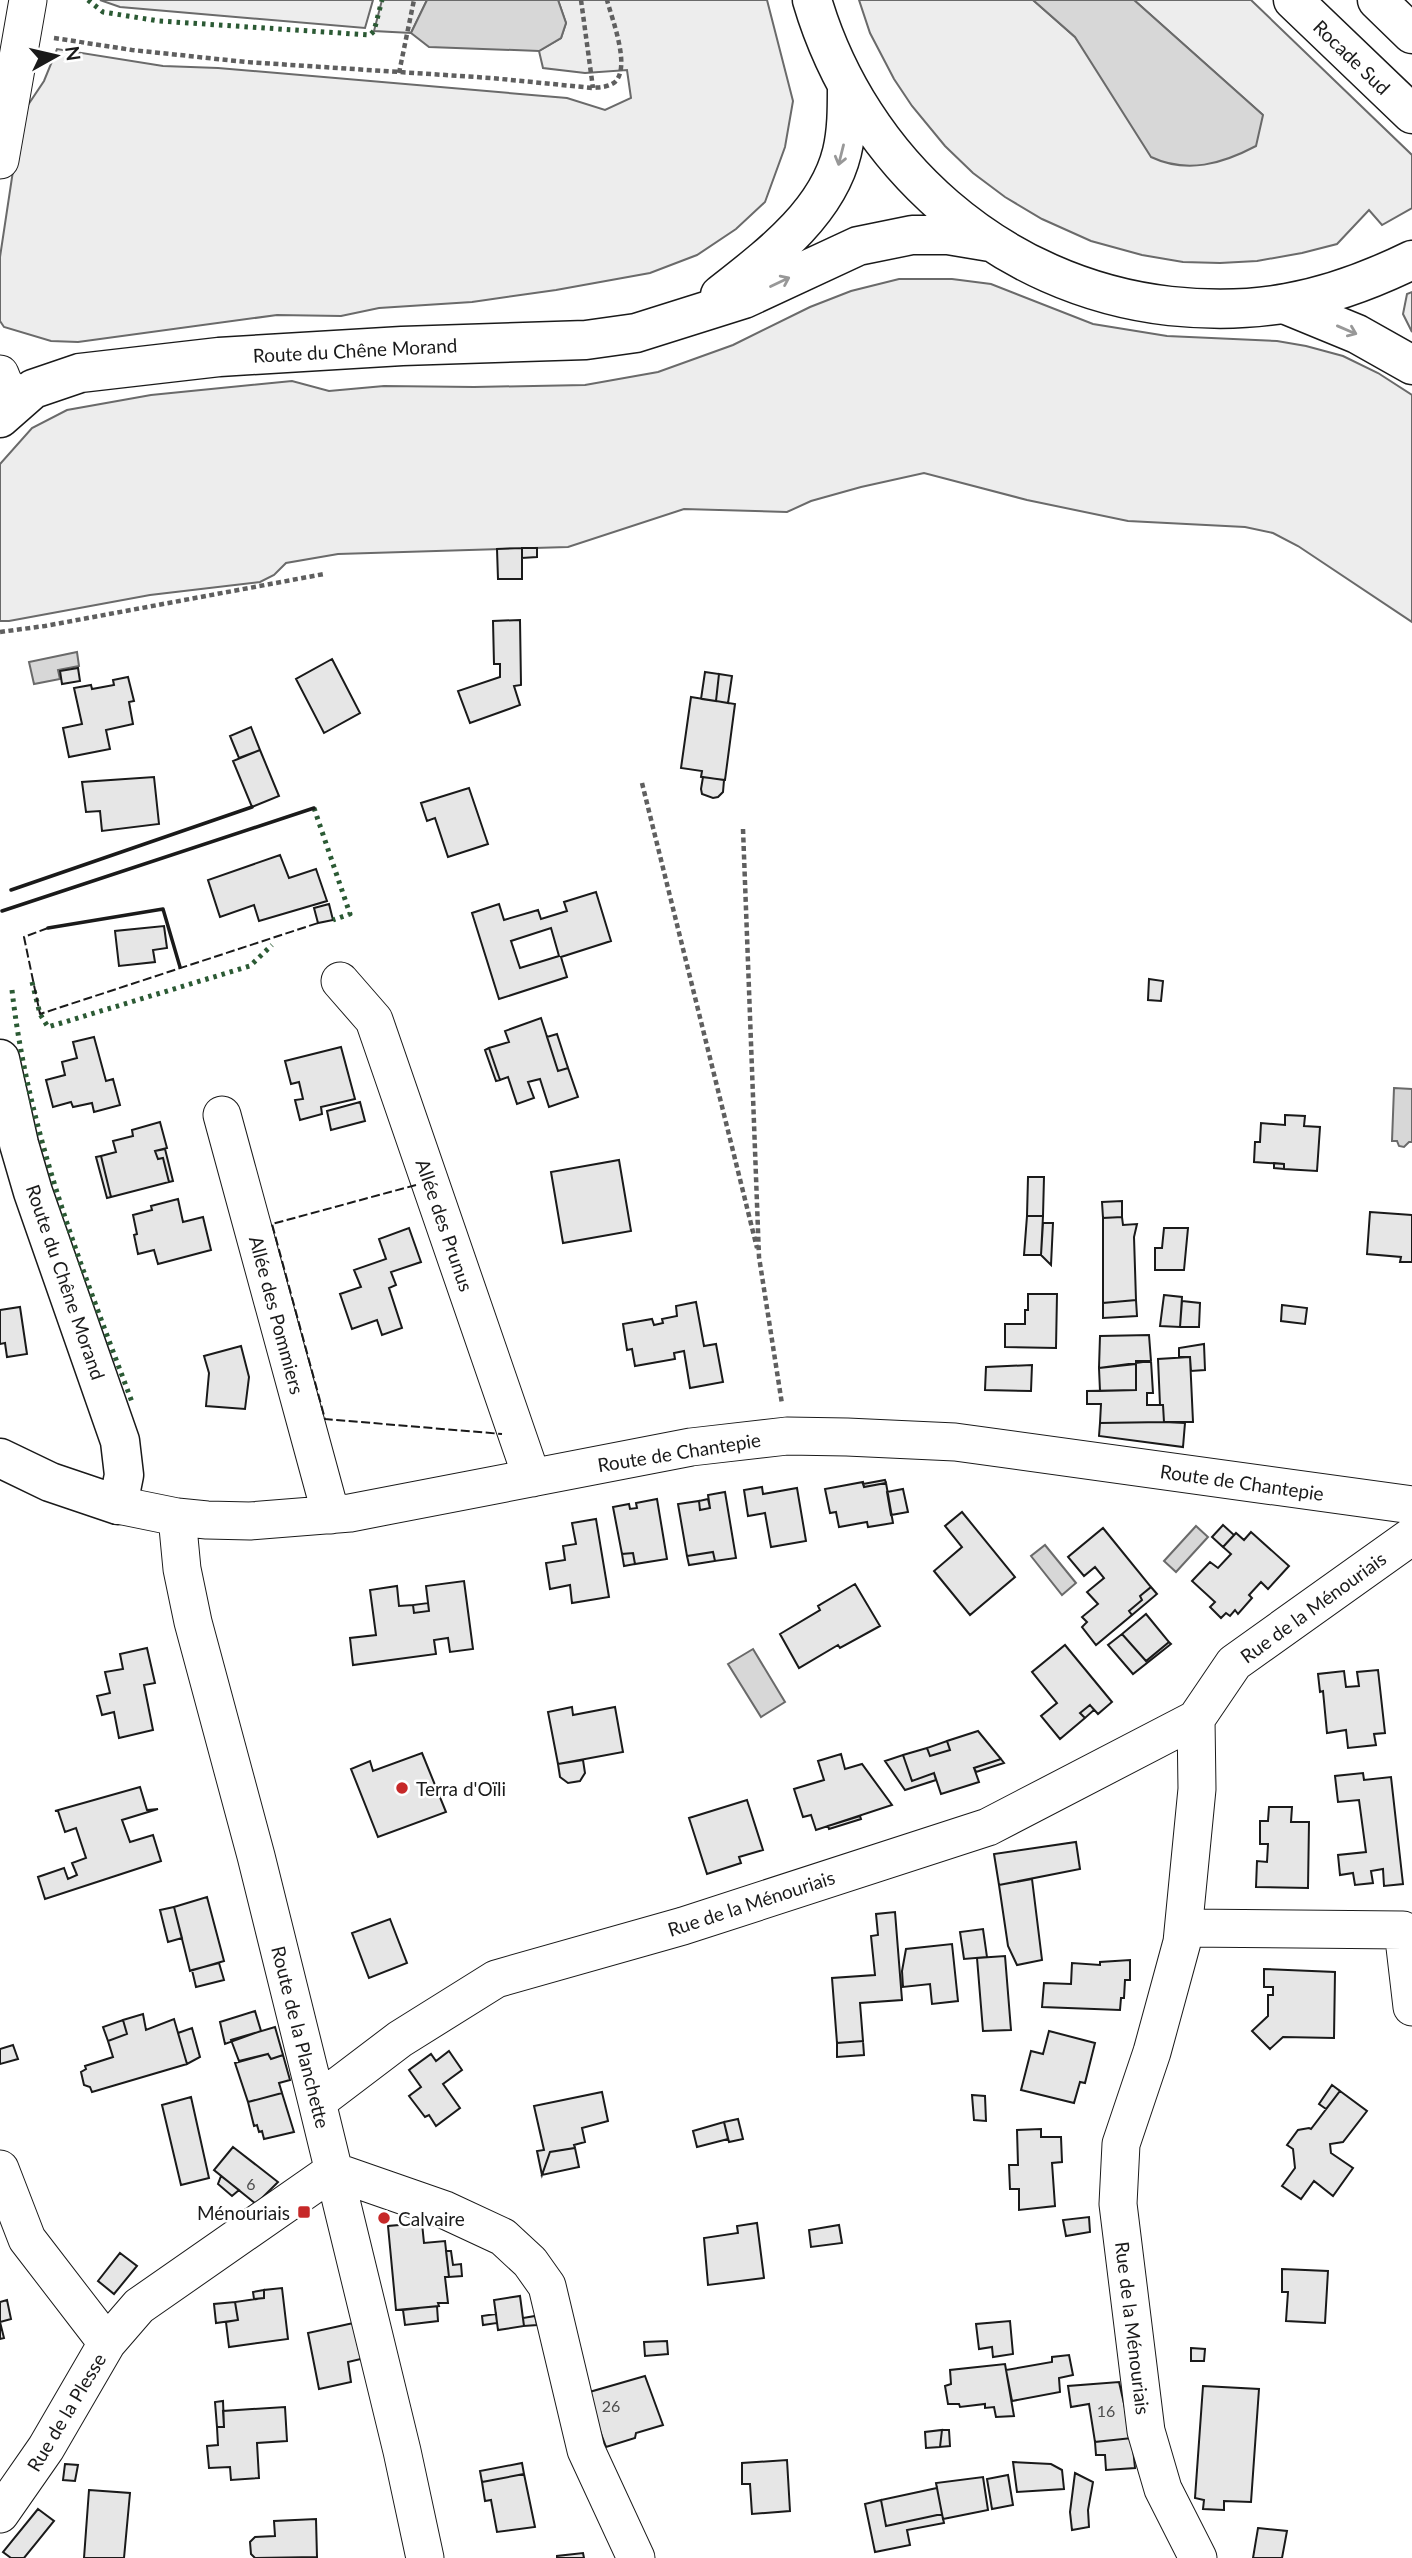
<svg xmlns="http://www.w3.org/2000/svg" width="1412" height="2558" font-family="Lato,sans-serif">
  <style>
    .built { fill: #ededed; stroke: #6a6a6a; stroke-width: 2 }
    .water { fill: #d7d7d7; stroke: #6a6a6a; stroke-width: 2 }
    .building { fill: #e6e6e6; stroke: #1a1a1a; stroke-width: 2; fill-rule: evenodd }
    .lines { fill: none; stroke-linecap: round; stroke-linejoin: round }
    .minor-casing { stroke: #1a1a1a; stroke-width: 39 }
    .major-casing { stroke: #1a1a1a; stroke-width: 41 }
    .highway-casing { stroke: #1a1a1a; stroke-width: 41 }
    .path { stroke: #5f5f5f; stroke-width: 4.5; stroke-dasharray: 5 3.5; stroke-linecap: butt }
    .minor { stroke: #fff; stroke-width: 37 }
    .major { stroke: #fff; stroke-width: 38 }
    .highway { stroke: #fff; stroke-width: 38 }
    .hedge { stroke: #2b5a34; stroke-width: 5; stroke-dasharray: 3.5 5; stroke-linecap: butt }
    .fence { stroke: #1a1a1a; stroke-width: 2; stroke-dasharray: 9 3.5; stroke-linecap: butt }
    .wall { stroke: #1a1a1a; stroke-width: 3.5 }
    .oneway { stroke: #989898 }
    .poi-dot { fill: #c62828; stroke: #fff; stroke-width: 2.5 }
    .labels { text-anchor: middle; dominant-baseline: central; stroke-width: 5; stroke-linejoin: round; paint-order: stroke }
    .number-label { font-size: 16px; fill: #4d4d4d }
    .street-label { font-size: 19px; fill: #1a1a1a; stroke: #fff }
    .poi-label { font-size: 19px; fill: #1a1a1a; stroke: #fff; text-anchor: start }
  </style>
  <rect width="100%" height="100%" fill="#fff"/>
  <path class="built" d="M100 0H373L365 28 120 7Z
    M382 0H427L411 33 374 31Z
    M558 0H767L793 101 785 147 765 202 736 229 697 255 650 273 556 290 472 302 379 308 341 316 277 315 78 342 51 341 4 327 0 321V257L19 131 26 108 44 81 57 49 163 66 218 68 567 98 605 110 631 98 627 70 585 73 543 68 539 51 561 38 566 23Z
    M859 0H1033L1075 37 1089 56 1263 115 1134 0H1251L1412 155V208L1382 225 1369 210 1337 244 1302 253 1257 261 1220 263 1183 262 1142 255 1091 241 1042 219 1005 197 973 173 945 146 912 106 894 79 870 33Z
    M899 279H952L991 284 1093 324 1167 336 1277 341 1306 346 1343 356 1378 373 1412 395V622L1298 546 1273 533 1245 527 1128 521 1027 500 924 473 861 487 811 501 787 512 684 509 568 547 338 554 286 563 274 575 260 582 150 595 9 621H0V464L32 428 67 410 151 395 292 381 329 391 384 386 474 387 585 385 658 372 733 345 810 307 851 291Z
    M1412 292V332L1403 314 1407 294Z"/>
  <path class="water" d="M427 0H558L566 23 561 38 539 51 429 47 411 33Z
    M1033 0H1134L1263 115 1256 146C1222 164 1187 174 1151 157L1075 37Z
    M77 652 79 666 58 670 60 679 34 684 29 662Z
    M1394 1088 1412 1089V1142H1409L1404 1147 1399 1146 1397 1141H1392Z
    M1196 1526 1208 1537 1176 1572 1164 1561Z
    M1045 1545 1076 1583 1062 1595 1031 1556Z
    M753 1649 785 1702 761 1717 728 1664Z"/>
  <path class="building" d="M522 548V579H498L497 549Z
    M522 548H537V557L522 558Z
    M520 620 521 685 514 686 520 705 470 723 458 691 500 677V664H494L493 621Z
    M332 659 360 713 324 733 296 679Z
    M78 668 80 681 62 684 60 671Z
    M705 672 719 674 716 701 701 699Z
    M719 674 732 676 728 703 716 701Z
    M128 677 134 701 129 702 133 724 106 730 110 749 69 757 63 728 82 724 74 688 91 685 92 689 114 685 113 680Z
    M691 697 735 704 725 780 701 777 702 771 681 768Z
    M251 727 260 750 239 758 230 736Z
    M260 750 279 796 252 807 233 761Z
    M154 777 159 824 102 831 100 811 86 812 82 782Z
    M703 777 724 780 723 792 718 797 713 798 702 794 701 789Z
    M469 788 488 844 448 857 435 818 427 821 421 803Z
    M280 855 289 878 316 869 327 901 259 921 254 905 220 917 208 880Z
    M596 892 611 941 561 957 567 977 499 999 472 913 499 904 504 920 538 910 541 919 567 911 564 902ZM551 928 559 956 520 968 511 941Z
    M329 904 333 920 318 923 314 908Z
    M164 926 167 948 153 950 155 962 119 966 115 931Z
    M1149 979 1163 981 1161 1001 1148 1000Z
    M541 1018 558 1071 568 1068 578 1097 549 1107 540 1079 528 1082 534 1098 517 1104 508 1077 500 1080 489 1048 509 1042 505 1031Z
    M557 1034 568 1068 558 1071 547 1037Z
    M94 1037 106 1081 113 1079 120 1105 94 1112 92 1103 73 1107 71 1102 53 1107 46 1080 65 1075 62 1062 77 1058 73 1042Z
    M341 1047 355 1099 321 1107 322 1114 300 1120 295 1100 303 1099 299 1082 291 1084 285 1061Z
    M489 1048 500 1080 496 1081 485 1050Z
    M360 1102 365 1121 331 1130 327 1111Z
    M1285 1115 1305 1116 1304 1126 1320 1127 1317 1171 1284 1169V1164L1254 1162 1255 1142H1260L1261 1123 1285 1125Z
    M160 1122 167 1148 155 1151 158 1159 163 1158 169 1182 111 1197 101 1156 116 1152 113 1141 133 1136 132 1130Z
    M165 1149 173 1181 169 1182 163 1158 158 1159 155 1151Z
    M101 1156 111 1197 107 1198 96 1157Z
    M619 1160 631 1231 563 1243 551 1172Z
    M1274 1163 1284 1164V1169L1274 1168Z
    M1028 1177H1044L1043 1216H1027Z
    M178 1199 183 1222 203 1217 211 1250 158 1264 154 1250 138 1254 134 1235 137 1234 133 1215 152 1210 151 1206Z
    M1122 1201V1217L1103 1218 1102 1202Z
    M1370 1212 1412 1215V1262H1400L1401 1257 1367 1254Z
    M1027 1216H1043L1041 1255H1024Z
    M1122 1217 1123 1225 1137 1224 1134 1237 1136 1300 1103 1303V1218Z
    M1043 1223H1053L1051 1265 1041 1255Z
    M409 1228 421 1262 391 1272 396 1285 389 1288 402 1328 382 1335 377 1320 352 1329 340 1294 361 1287 354 1270 386 1259 379 1239Z
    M1164 1228H1188L1184 1270H1155V1248H1162Z
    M1028 1294H1057L1056 1348 1005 1347V1324H1025V1310H1028Z
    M1164 1295 1182 1297 1180 1327 1160 1326Z
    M1136 1300 1137 1316 1103 1318V1303Z
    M1182 1301 1200 1303 1199 1327H1180Z
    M696 1302 704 1346 716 1344 723 1382 690 1388 684 1351 674 1353 675 1359 635 1366 632 1349 627 1350 623 1324 652 1319 654 1325 663 1323 662 1319 677 1316 676 1306Z
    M1282 1305 1307 1308 1305 1324 1281 1321Z
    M20 1307 27 1354 7 1357 5 1343 0 1344V1310Z
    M1149 1335 1151 1361 1099 1368 1100 1336Z
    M1204 1344 1205 1370 1191 1371 1190 1357H1179V1348Z
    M241 1346 249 1377 245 1409 206 1406 209 1373 204 1356Z
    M1190 1357 1193 1422H1164L1163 1405H1160L1158 1359Z
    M1136 1361H1151L1153 1393H1147V1405H1163L1164 1422 1100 1423 1101 1404H1087V1391L1136 1390Z
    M1136 1364V1390L1100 1391 1099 1368Z
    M1032 1365 1031 1391 985 1390 986 1367Z
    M1164 1422 1185 1423 1183 1447 1099 1436 1100 1423Z
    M885 1480 886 1483 864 1487 863 1484Z
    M863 1482 864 1487 886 1483 893 1523 868 1527 867 1522 839 1527 836 1512 830 1513 825 1489Z
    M762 1487 763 1494 797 1488 806 1541 771 1547 765 1513 748 1516 744 1490Z
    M903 1489 908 1512 891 1515 887 1492Z
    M725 1492 736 1558 715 1561 713 1552 687 1556 678 1504 699 1501 700 1510 710 1508 708 1495Z
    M657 1499 667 1559 635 1564 633 1553 622 1554 613 1507 629 1504 630 1509 637 1508 636 1503Z
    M708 1499 710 1508 700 1510 699 1501Z
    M962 1512 1015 1577 970 1615 934 1571 962 1547 945 1526Z
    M596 1519 609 1597 572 1603 570 1585 550 1589 546 1563 565 1560 563 1546 576 1544 572 1523Z
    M1223 1525 1234 1535 1223 1547 1212 1537Z
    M1103 1528 1151 1587 1140 1596 1142 1600 1129 1611 1132 1615 1096 1645 1082 1627 1087 1622 1082 1617 1098 1604 1087 1592 1104 1578 1095 1567 1084 1576 1068 1557Z
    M1251 1532 1289 1566 1268 1589 1261 1582 1249 1595 1252 1598 1238 1614 1235 1610 1230 1616 1226 1613 1221 1618 1210 1607 1215 1602 1192 1581 1210 1562 1218 1568 1231 1554 1223 1547 1236 1533 1244 1540Z
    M713 1552 715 1561 689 1565 687 1556Z
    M633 1553 635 1564 624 1566 622 1554Z
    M464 1581 473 1649 450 1652 448 1638 434 1640 436 1654 353 1665 350 1638 376 1635 370 1590 397 1586 399 1606 413 1605 414 1613 429 1611 426 1586Z
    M855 1584 880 1626 840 1648 838 1645 799 1668 780 1634 820 1610 818 1606Z
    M1151 1587 1157 1594 1132 1615 1129 1611 1142 1600 1140 1596Z
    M428 1603 429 1611 414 1613 413 1605Z
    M1146 1614 1169 1642 1146 1661 1122 1634Z
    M1122 1634 1146 1661 1169 1642 1171 1644 1133 1674 1108 1645Z
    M1065 1645 1112 1702 1098 1714 1090 1705 1080 1713 1085 1718 1060 1739 1041 1716 1057 1703 1032 1672Z
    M147 1648 155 1683 144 1685 153 1730 119 1738 114 1712 102 1715 97 1696 110 1693 105 1672 123 1669 120 1654Z
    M1378 1670 1385 1733 1374 1734 1376 1745 1348 1748 1346 1730 1327 1733 1323 1691 1320 1692 1318 1674 1344 1671 1346 1687 1359 1686 1357 1672Z
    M1090 1705 1094 1710 1085 1718 1080 1713Z
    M572 1707 573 1715 615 1707 623 1752 558 1764 548 1712Z
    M978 1731 1001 1759 974 1768 979 1782 941 1794 934 1773 912 1781 903 1755 927 1748 930 1756 950 1750 947 1741Z
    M947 1741 950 1750 930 1756 927 1748Z
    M422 1753 446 1812 378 1837 351 1769 370 1761 373 1771Z
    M841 1754 845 1769 862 1764 892 1805 816 1830 811 1815 803 1817 794 1789 824 1780 818 1761Z
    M903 1755 912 1781 934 1773 936 1780 905 1790 885 1761Z
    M1001 1759 1004 1763 976 1772 974 1768Z
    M583 1760 585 1773 580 1781 568 1783 560 1777 558 1764Z
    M1363 1773 1364 1780 1391 1777 1403 1884 1384 1886 1383 1869 1371 1871 1373 1883 1355 1885 1353 1873 1340 1875 1338 1855 1366 1852 1359 1800 1338 1802 1335 1776Z
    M140 1787 147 1810 158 1809 122 1820 130 1842 153 1835 161 1861 45 1899 38 1877 64 1868 68 1879 77 1875 72 1863 86 1858 76 1828 65 1832 58 1811H55Z
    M747 1800 763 1850 739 1857 741 1863 707 1874 689 1818Z
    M1269 1807H1292L1291 1822H1309L1308 1888 1256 1887 1257 1861 1267 1862 1268 1844H1260V1821H1268Z
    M860 1816 861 1819 829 1829 828 1826Z
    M1076 1842 1080 1869 999 1885 994 1854Z
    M1032 1879 1042 1960 1017 1965 1008 1946 999 1885Z
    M207 1897 224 1961 190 1971 174 1907Z
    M174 1907 182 1938 168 1942 160 1910Z
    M895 1912 902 2000 860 2003 863 2041 837 2043 832 1978 875 1975 871 1936 878 1935 876 1914Z
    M390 1919 407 1963 369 1978 352 1933Z
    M983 1929 987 1957 964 1959 960 1932Z
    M952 1944 958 2001 932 2004 930 1984 903 1987 902 1971 906 1949Z
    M1005 1956 1011 2030 983 2031 977 1958Z
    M1130 1960V1980H1125L1124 1998H1121L1120 2010 1042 2007 1044 1983 1071 1984 1072 1963 1100 1965V1962Z
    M219 1963 224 1980 196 1987 192 1970Z
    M1264 1969 1335 1972 1334 2038 1283 2037 1270 2049 1252 2031 1268 2016V1995H1273V1987H1264Z
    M255 2011 261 2031 225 2044 220 2022Z
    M143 2014 146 2030 174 2019 187 2064 92 2092 90 2087 84 2085 81 2072 86 2069 85 2066 113 2057 108 2041 127 2034 123 2020Z
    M123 2020 127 2034 108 2041 103 2027Z
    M275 2027 283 2055 271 2059 268 2054 239 2061 231 2040Z
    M192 2028 200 2057 187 2064 178 2033Z
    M1049 2031 1095 2043 1085 2083 1080 2082 1074 2103 1021 2090 1031 2051 1043 2054Z
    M863 2041 864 2055 837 2057V2043Z
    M13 2045 18 2059 0 2064V2049Z
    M449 2051 462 2070 443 2084 460 2108 436 2126 429 2115 425 2117 409 2096 421 2087 409 2070 431 2054 436 2061Z
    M268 2054 271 2059 283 2055 290 2080 279 2083 282 2093 248 2102 235 2063Z
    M1332 2085 1340 2091 1326 2109 1319 2104Z
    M1340 2091 1367 2111 1343 2142 1330 2144 1331 2153 1353 2168 1333 2196 1314 2181 1301 2199 1282 2186 1295 2168 1293 2149 1287 2145 1298 2130 1309 2128 1311 2129Z
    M602 2092 608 2121 582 2128 585 2142 574 2145 575 2148 550 2152 542 2175 537 2151 544 2150 534 2106Z
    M282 2093 294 2132 264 2139 262 2131 259 2132 257 2125 254 2126 248 2102Z
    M972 2095 985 2096 986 2121 974 2120Z
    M191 2097 209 2178 181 2185 162 2105Z
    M738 2119 743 2139 729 2142 724 2122Z
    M724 2122 728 2139 697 2147 693 2131Z
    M1041 2129V2137H1061L1062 2162 1052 2163 1055 2206 1019 2210V2189H1010L1009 2165H1018L1017 2130Z
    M233 2147 278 2182 256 2204 214 2170Z
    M575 2148 579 2167 542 2175 550 2152Z
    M221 2176 239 2190 232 2196 218 2184Z
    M1089 2217 1090 2232 1066 2236 1063 2220Z
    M422 2223 424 2243 445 2241 449 2277H445L448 2303H438L439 2306 396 2310 388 2226Z
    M757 2223 764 2278 708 2285 704 2238 738 2233 737 2226Z
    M839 2225 842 2243 811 2247 809 2230Z
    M446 2251H451L453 2265 461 2264 462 2276 449 2277Z
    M120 2253 137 2266 114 2294 98 2281Z
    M1282 2269 1328 2271 1325 2323 1286 2321 1288 2292H1282Z
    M282 2288 288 2339 229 2347 226 2322 238 2320 235 2302 264 2298V2290Z
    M264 2290V2298L254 2299 253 2292Z
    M520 2296 524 2326 498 2330 494 2300Z
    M7 2300 11 2319 0 2322 4 2338 0 2339V2302Z
    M235 2302 238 2320 216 2323 214 2304Z
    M437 2306 438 2321 405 2325 403 2310Z
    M496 2314 497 2323 483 2325 482 2316Z
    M535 2316 537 2325 524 2326 523 2318Z
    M1010 2321 1013 2354 993 2357 992 2347 979 2349 976 2324Z
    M358 2322 365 2358 348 2362 351 2382 319 2389 308 2333Z
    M667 2341 668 2354 645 2356 644 2342Z
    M1191 2348 1205 2349 1204 2361H1191Z
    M1069 2355 1073 2375 1059 2378 1060 2392 1012 2401 1006 2370 1052 2362V2357Z
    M1005 2364 1014 2416 996 2417 994 2407 985 2408V2404L960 2407 959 2404H948L945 2386 951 2384 950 2370Z
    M645 2376 663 2425 636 2433 635 2438 606 2447 586 2393Z
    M1119 2382 1132 2438 1095 2442 1089 2404 1071 2407 1068 2386Z
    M1203 2386 1259 2389 1251 2502 1224 2501V2510L1203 2509 1204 2500 1195 2498Z
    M223 2401 224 2427H217L215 2402Z
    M285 2407 287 2441 257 2443 259 2478 231 2480 230 2467 209 2468 207 2446 218 2445 217 2427H224L223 2411Z
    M942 2430 940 2447 926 2448 925 2432Z
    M942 2430H949L950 2446 940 2447Z
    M1132 2438 1135 2468 1106 2470 1105 2455H1096L1095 2442Z
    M787 2460 790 2511 752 2514 750 2484H742V2463Z
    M1013 2462 1051 2464 1062 2470 1064 2489 1017 2492Z
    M522 2463 524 2474 482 2482 480 2471Z
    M65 2464 78 2465 75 2481 63 2480Z
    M1075 2473 1093 2482 1088 2510 1089 2527 1072 2530 1070 2512Z
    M524 2474 535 2527 497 2532 491 2500 485 2501 482 2482Z
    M1008 2475 1013 2505 992 2509 987 2479Z
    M983 2477 988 2510 943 2519 936 2483Z
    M937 2488 942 2514 886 2526 881 2500Z
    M89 2490 130 2493 124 2558H84Z
    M881 2500 886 2526 942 2514 944 2523 907 2530 910 2545 875 2552 865 2504Z
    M38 2509 54 2521 24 2558H11L3 2552Z
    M316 2519 317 2557 255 2558 251 2554 250 2542 255 2537 275 2536 274 2521Z
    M1258 2528 1287 2531 1282 2558H1253Z
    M583 2553 584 2558H557V2556Z"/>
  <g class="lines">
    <g class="minor-casing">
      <path id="minor" d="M0 160 28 0
        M0 374 4 384 20 399
        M340 981 374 1020 532 1478
        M222 1115 331 1515
        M118 1505 177 1517 207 1520 250 1521 350 1513 691 1447 787 1436 847 1437 955 1442 1412 1505
        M177 1517 182 1569 193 1622 256 1856 317 2102 402 2451 425 2558
        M1184 1928 1403 1930 1412 2007
        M317 2102 400 2039 496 1979 683 1926 988 1827 1196 1719
        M0 2169 27 2239 107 2343
        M333 2171 445 2210 503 2237 530 2262 547 2286 586 2450 636 2558
        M0 2514 46 2448 107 2343 139 2306 333 2171
        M1198 2558 1163 2489 1146 2431 1118 2204 1121 2144 1152 2052 1182 1942 1197 1789 1196 1719 1234 1663 1412 1536"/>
    </g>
    <g class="major-casing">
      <path id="major" d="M812 0C860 163 1000 287 1170 306 1209 310 1248 310 1287 303 1331 295 1371 280 1412 260
        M720 295C768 257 827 214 842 152 847 131 847 109 847 87
        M0 418 33 389 80 373 219 357 402 346 586 340 636 333 744 299 858 246 912 235H948L990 242
        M0 1059 19 1144 33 1192 120 1441 124 1475 118 1505 50 1482 0 1458"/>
    </g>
    <g class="highway-casing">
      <path id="highway" d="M1293 0 1412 114
        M1377 0 1412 34
        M1284 304 1357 334 1412 365"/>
    </g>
    <path class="path" d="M581 0 593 88
      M54 38 132 50 246 62 491 78 593 88C601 87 609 87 615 82 631 67 612 19 607 0
      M399 73 414 0
      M0 632 45 626 324 574
      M642 783 757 1248
      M743 829 759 1257 782 1404"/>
    <use href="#minor" class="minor"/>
    <use href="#major" class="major"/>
    <use href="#highway" class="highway"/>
    <path class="hedge" d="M88 0 103 12 159 21 370 35 374 31 382 0
      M314 808 350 914 333 920
      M32 982 40 1014 48 1027 250 966 272 945
      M12 990C28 1133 82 1268 132 1402"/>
    <path class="fence" d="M48 928 24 937 40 1014 318 923
      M416 1185 272 1224 325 1419 502 1434"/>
    <path class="wall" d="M11 890 252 807
      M2 911 314 808
      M48 928 163 909 180 967"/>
  </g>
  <defs><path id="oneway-shaft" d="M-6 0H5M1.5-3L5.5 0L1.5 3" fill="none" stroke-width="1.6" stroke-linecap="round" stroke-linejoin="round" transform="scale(1.75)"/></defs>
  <g class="oneway">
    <use href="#oneway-shaft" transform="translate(841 155) rotate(104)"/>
    <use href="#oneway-shaft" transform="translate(780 282) rotate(-25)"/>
    <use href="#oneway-shaft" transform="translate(1347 330) rotate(23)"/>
  </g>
  <g class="poi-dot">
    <circle cx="402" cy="1788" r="7"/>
    <rect x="297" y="2205" width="14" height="14" rx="3.5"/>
    <circle cx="384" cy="2218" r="7"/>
  </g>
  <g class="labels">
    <g class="number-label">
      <text x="251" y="2183">6</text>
      <text x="611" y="2405">26</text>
      <text x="1106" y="2410">16</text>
    </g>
    <g class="street-label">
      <text transform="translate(1352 57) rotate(44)">Rocade Sud</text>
      <text transform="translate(355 350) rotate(-3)">Route du Chêne Morand</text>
      <text transform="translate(445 1225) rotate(71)">Allée des Prunus</text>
      <text transform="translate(66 1282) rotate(71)">Route du Chêne Morand</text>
      <text transform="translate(277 1315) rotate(75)">Allée des Pommiers</text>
      <text transform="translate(679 1452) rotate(-9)">Route de Chantepie</text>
      <text transform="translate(1242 1482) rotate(8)">Route de Chantepie</text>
      <text transform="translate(1313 1607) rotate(-36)">Rue de la Ménouriais</text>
      <text transform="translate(751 1903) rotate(-18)">Rue de la Ménouriais</text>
      <text transform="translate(301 2037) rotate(76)">Route de la Planchette</text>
      <text transform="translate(1133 2328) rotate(83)">Rue de la Ménouriais</text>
      <text transform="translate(66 2412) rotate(-59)">Rue de la Plesse</text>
    </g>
    <g class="poi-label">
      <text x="416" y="1788">Terra d'Oïli</text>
      <text x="290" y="2212" text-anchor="end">Ménouriais</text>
      <text x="398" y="2218">Calvaire</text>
    </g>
  </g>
  <g transform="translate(56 56) rotate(82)" stroke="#ffffff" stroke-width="5" paint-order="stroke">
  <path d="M0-5L12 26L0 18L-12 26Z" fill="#1a1a1a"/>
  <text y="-10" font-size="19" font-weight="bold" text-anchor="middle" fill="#1a1a1a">N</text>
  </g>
</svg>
